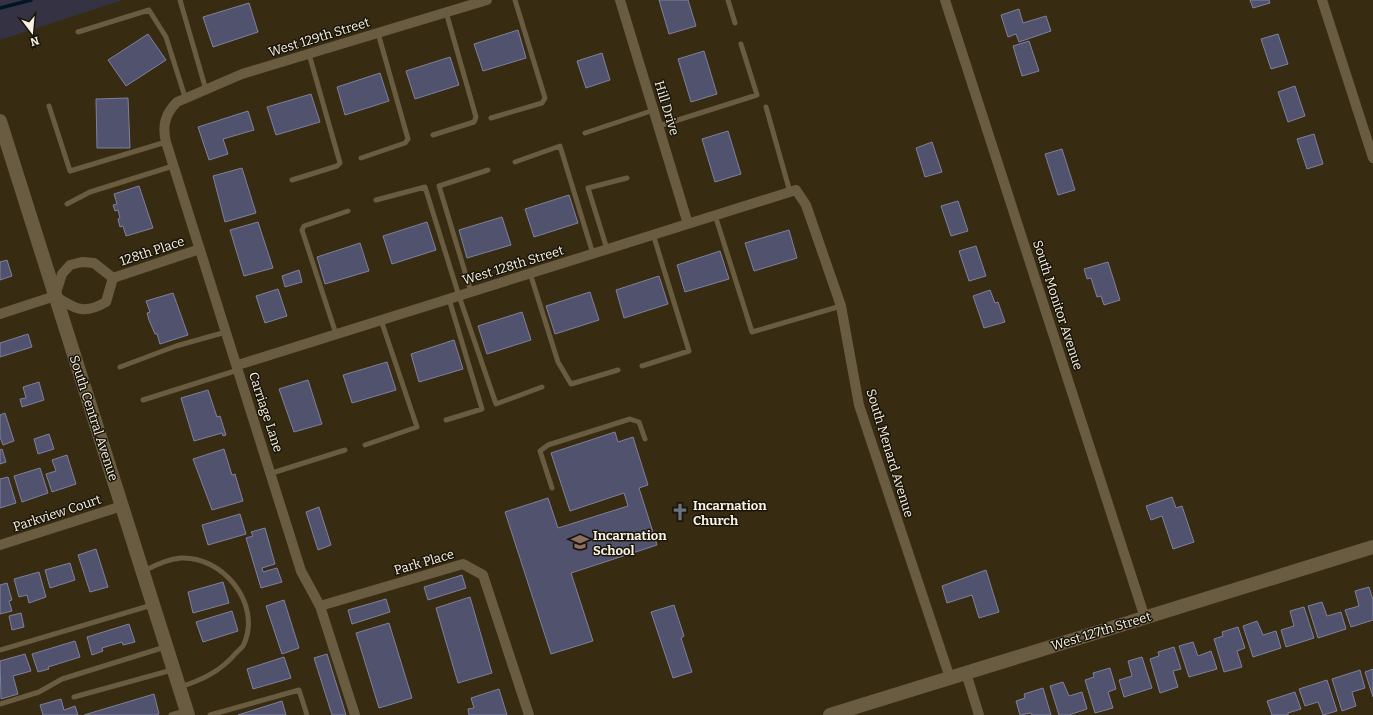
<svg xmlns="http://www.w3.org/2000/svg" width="1373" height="715" font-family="Bitter,serif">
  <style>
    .education { fill: #343243 }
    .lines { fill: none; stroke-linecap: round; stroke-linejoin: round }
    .stream { stroke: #001624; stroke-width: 3.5 }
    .building { fill: #51526d; stroke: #7f809e }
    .lane { stroke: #695c41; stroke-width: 5 }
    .street { stroke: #695c41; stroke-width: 10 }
    .secondary { stroke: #695c41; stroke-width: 14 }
    .labels { text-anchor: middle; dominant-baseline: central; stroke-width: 3; stroke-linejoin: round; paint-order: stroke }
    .street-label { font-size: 13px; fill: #f9f2e2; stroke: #1a150a }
    .poi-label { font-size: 13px; font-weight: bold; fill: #f9f2e2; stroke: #1a150a; text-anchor: start }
  </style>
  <rect width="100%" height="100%" fill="#372b11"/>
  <path class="education" d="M0 0H123L0 40Z"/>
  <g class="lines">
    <path class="stream" d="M0 8 31 0"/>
  </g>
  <path class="building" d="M659 0H688L696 26 669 34Z
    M1250 0H1269L1270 3 1253 8Z
    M249 3 258 32 213 47 203 17Z
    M1019 9 1023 23 1046 16 1051 31 1019 42 1016 34 1008 37 1001 15Z
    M518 30 526 58 483 71 474 44Z
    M148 34 166 60 126 86 108 60Z
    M1278 34 1288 64 1271 69 1261 39Z
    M1029 41 1039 71 1022 76 1013 46Z
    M704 51 717 94 691 102 678 59Z
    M602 53 610 80 586 88 577 61Z
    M450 57 459 85 415 99 406 71Z
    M380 73 389 101 345 115 337 87Z
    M1295 86 1305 116 1288 122 1278 92Z
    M311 94 320 122 276 135 267 107Z
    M128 98 130 148H97L96 99Z
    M248 111 254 130 223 139 228 154 209 160 198 127Z
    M728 131 741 174 715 182 702 139Z
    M1314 134 1323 164 1307 169 1297 139Z
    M932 142 942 172 925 177 916 148Z
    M1062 149 1075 190 1058 195 1045 154Z
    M242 168 256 213 225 222 213 176Z
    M139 186 153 228 126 236 123 226 120 227 118 219 120 218 118 210 115 211 113 205 117 204 114 194Z
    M569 195 578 223 534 237 525 209Z
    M958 201 968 231 951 236 941 206Z
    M502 217 511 245 467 258 459 230Z
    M258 222 273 268 244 276 230 230Z
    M427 222 436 250 392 264 383 236Z
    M789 230 797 258 754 271 745 243Z
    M360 243 369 271 325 284 317 257Z
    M976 246 986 276 969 281 959 251Z
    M720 251 729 279 685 292 677 265Z
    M7 260 12 276 0 280V262Z
    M1108 262 1120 300 1104 305 1101 296 1097 297 1091 278 1087 279 1084 269Z
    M299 270 302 282 285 287 282 276Z
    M659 276 668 304 624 318 616 290Z
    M278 289 287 316 265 323 256 296Z
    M990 290 995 303 998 302 1005 322 984 328 973 296Z
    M590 292 599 320 555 334 546 306Z
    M173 293 188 335 160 344 157 334H155L149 320 147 313 150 312 146 301Z
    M522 312 531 340 487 354 478 326Z
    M28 334 32 347 0 357V343Z
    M454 340 463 369 419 382 411 354Z
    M387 362 396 390 352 403 343 375Z
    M308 380 322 424 294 432 279 389Z
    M39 382 44 400 22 407 20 399 26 398 23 387Z
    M208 390 217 417 220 416 226 435 223 436 222 433 194 441 181 398Z
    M5 413 14 441 3 445 0 437V415Z
    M615 432 618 442 633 437 648 485 639 488 657 545 571 573 593 641 551 654 505 512 548 498 558 528 628 506 624 493 570 511 551 453Z
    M49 434 54 449 38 454 34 439Z
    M2 449 6 462 0 464V450Z
    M224 449 232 475 235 474 243 501 212 510 193 459Z
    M67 455 76 484 52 492 46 474 56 471 52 460Z
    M40 468 48 493 22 502 14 476Z
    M8 477 16 503 0 508V479Z
    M1172 497 1176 508 1182 506 1194 542 1173 549 1162 516 1151 520 1146 506Z
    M319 507 331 545 318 550 306 512Z
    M240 514 246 534 208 545 202 525Z
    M265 528 275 564 262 568 263 572 277 568 282 582 261 588 246 538 253 536 251 532Z
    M96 549 108 587 90 592 78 555Z
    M70 563 75 580 50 588 45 570Z
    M986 570 999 612 979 618 972 595 947 603 942 586Z
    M39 572 46 597 29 603 27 595 19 597 14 579Z
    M462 575 466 588 428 600 424 587Z
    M223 582 229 603 193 613 188 592Z
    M7 583 12 600 9 601 12 611 0 614V585Z
    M1369 587 1373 600V620L1351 627 1345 610 1359 606 1355 591Z
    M470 597 492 673 458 683 436 608Z
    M386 599 390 612 352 624 348 610Z
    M284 600 299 648 282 654 266 606Z
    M1322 602 1327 616 1341 612 1346 629 1318 638 1308 606Z
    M674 605 684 636 681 638 692 672 673 678 651 612Z
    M1304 607 1314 638 1286 647 1281 630 1294 626 1290 611Z
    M232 611 238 631 203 642 196 622Z
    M21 613 24 627 12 630 9 616Z
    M1257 621 1263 635 1276 631 1281 648 1253 657 1243 626Z
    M389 623 412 698 379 708 356 633Z
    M129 624 135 642 123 645 122 642 102 648 103 651 92 655 87 637Z
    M1238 627 1245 648 1237 651 1242 667 1224 672 1214 639 1223 636 1222 632Z
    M75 641 80 657 48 667 49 669 38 672 32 654Z
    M1193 642 1198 656 1211 651 1217 669 1189 677 1179 646Z
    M1174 647 1181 669 1173 671 1178 687 1160 693 1150 659 1159 656 1158 652Z
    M25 654 31 671 13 676 18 694 1 699 0 661Z
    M327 654 346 715H332L314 658Z
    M284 657 291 678 253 689 247 669Z
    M1142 657 1152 688 1124 697 1119 680 1132 676 1128 661Z
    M1110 668 1116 689 1108 692 1113 708 1095 713 1085 680 1094 677 1093 673Z
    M1373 669V697L1365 672Z
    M1360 670 1365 688 1352 692 1356 706 1342 711 1332 679Z
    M1327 680 1337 711 1323 715 1318 702 1305 706 1299 689Z
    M1063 682 1069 696 1082 692 1087 709 1069 715H1059L1050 686Z
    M1043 688 1051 715H1032L1031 713 1020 715 1016 701 1025 698 1024 694Z
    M499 689 507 715H469L468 709 474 708 471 698Z
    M1295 692 1301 709 1288 713V715H1272L1267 701Z
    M154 694 159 714 155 715H84Z
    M61 699 64 710 75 706 78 715H43L40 705Z
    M282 701 286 715H238Z"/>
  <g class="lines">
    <path class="lane" d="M180 0 206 90
      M728 0 735 23
      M78 32 149 10 166 37 185 97
      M49 106 70 171 166 142
      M766 107 790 192
      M491 118 542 103 545 98 515 0
      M659 126 757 95 741 44
      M585 133 654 110
      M433 135 474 122 476 117 446 12
      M361 158 405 143 408 139 378 33
      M515 162 560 146 593 254
      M292 180 337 166 340 163 309 54
      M376 200 425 187 459 296 496 404 542 387
      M67 204 90 192 173 166
      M715 215 752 332 841 306
      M607 249 588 188 627 178
      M530 273 558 362 571 384 618 370
      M471 292 439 186 488 170
      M336 334 302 230 304 226 348 211
      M642 366 689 351 653 234
      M120 367 176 346 226 332
      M143 400 238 370
      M446 420 482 409 449 299
      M365 445 417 427 381 320
      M272 473 345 450
      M552 488 540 451 548 445 630 419 639 422 645 439
      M144 571C155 565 167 559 181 558 222 556 262 603 244 644 243 647 239 650 236 653 221 671 202 680 180 687
      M0 650 152 605
      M74 697 172 670
      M0 704 39 692 62 679 165 647
      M171 715 185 711
      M210 715 299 690 307 715"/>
    <path class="street" d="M620 0 688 224
      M945 0 1145 618
      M1322 0 1373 158
      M113 278 200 249
      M55 296 62 274 70 265 82 262 94 263 113 278
      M0 314 55 296C75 309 84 315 106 302L113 278
      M238 365 796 190 806 205 841 306 859 405 950 678
      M0 545 122 506
      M320 606 463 564 483 575 529 715
      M966 673 979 715
      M355 715 320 606 301 571 166 142C162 126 165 114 177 102L242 74 487 0"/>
    <path class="secondary" d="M0 121 188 715
      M830 715 1373 547"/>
  </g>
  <defs>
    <g id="church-bare" transform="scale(1.38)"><path d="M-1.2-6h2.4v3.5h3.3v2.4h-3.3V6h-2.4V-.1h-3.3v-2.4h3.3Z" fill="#6b7280" stroke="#1a150a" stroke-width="2.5" paint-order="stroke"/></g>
    <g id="school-bare" transform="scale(1.38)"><path d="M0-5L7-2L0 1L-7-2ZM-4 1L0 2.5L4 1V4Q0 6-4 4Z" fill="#8d6e63" stroke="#1a150a" stroke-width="2.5" paint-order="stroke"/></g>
  </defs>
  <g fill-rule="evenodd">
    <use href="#church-bare" x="680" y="512"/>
    <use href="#school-bare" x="580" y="542"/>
  </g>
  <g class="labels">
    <g class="street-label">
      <text transform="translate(319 37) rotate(-17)">West 129th Street</text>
      <text transform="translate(667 108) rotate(73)">Hill Drive</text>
      <text transform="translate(152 251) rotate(-18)">128th Place</text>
      <text transform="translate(513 265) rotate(-17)">West 128th Street</text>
      <text transform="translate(1058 305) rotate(72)">South Monitor Avenue</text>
      <text transform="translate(266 412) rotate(72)">Carriage Lane</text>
      <text transform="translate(94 418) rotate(72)">South Central Avenue</text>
      <text transform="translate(890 453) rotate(73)">South Menard Avenue</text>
      <text transform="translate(57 513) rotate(-18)">Parkview Court</text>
      <text transform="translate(424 562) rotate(-16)">Park Place</text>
      <text transform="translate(1101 631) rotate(-17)">West 127th Street</text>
    </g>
    <g class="poi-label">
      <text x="693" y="505">Incarnation<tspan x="693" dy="15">Church</tspan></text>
      <text x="593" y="535">Incarnation<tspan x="593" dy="15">School</tspan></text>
    </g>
  </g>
  <g transform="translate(32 32) rotate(164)" stroke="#1a150a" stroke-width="3" paint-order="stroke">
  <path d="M0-3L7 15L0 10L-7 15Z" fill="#f9f2e2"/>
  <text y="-6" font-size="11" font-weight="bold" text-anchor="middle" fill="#f9f2e2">N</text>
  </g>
</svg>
